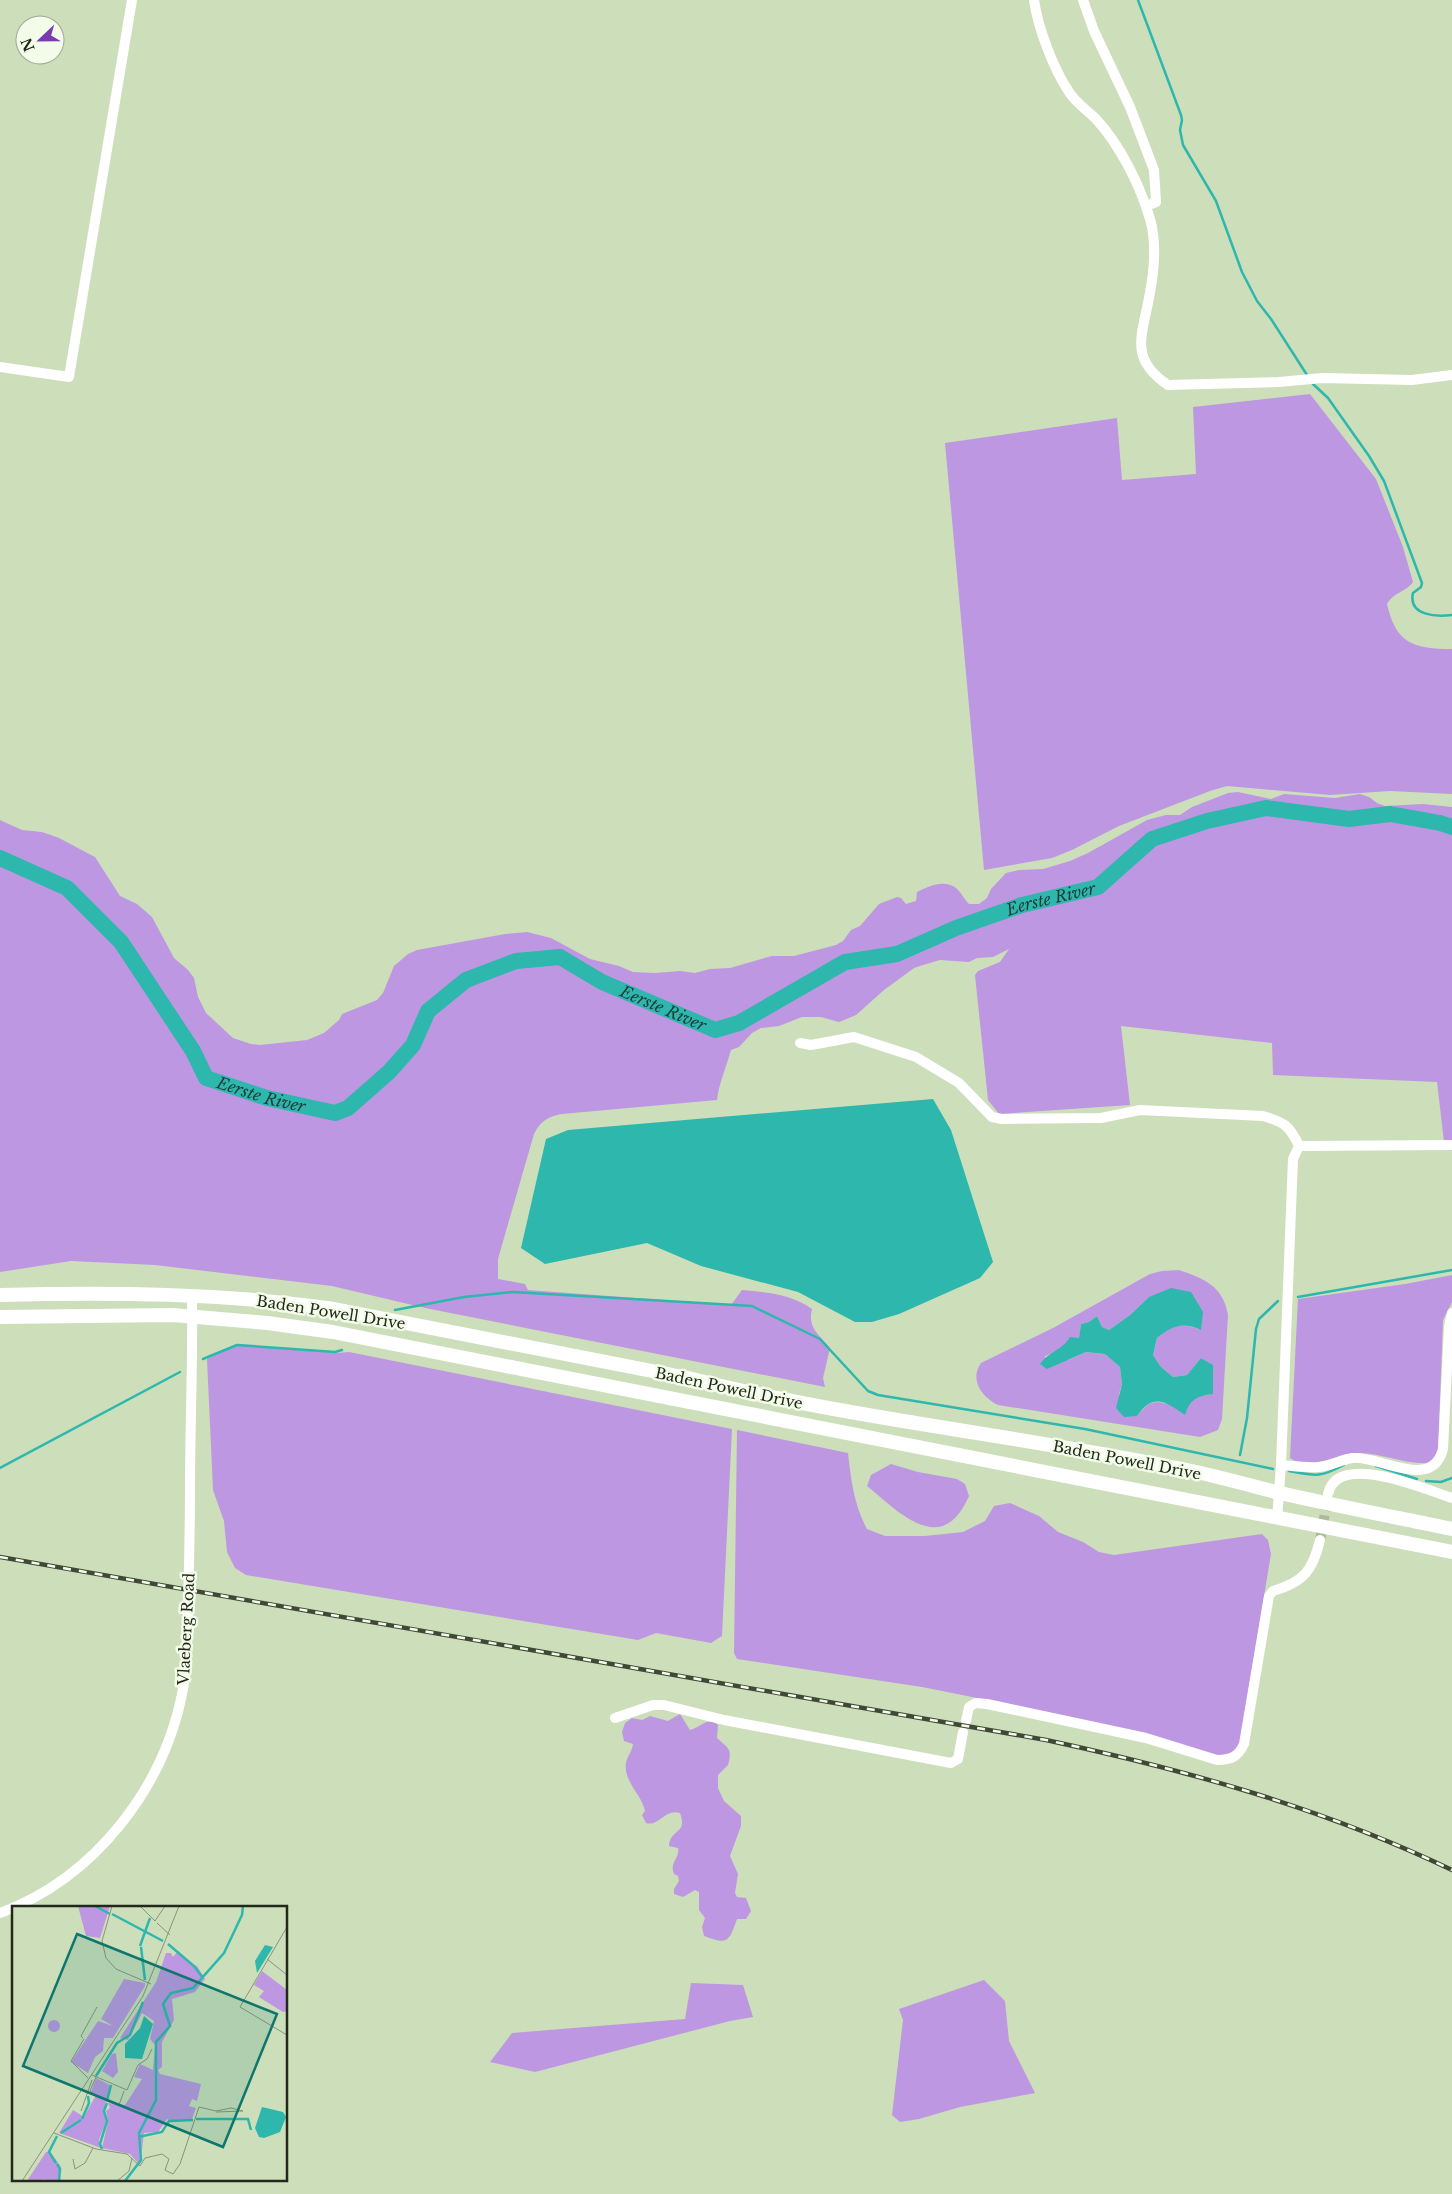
<svg xmlns="http://www.w3.org/2000/svg" width="1452" height="2194" font-family="'Libre Baskerville',serif">
  <style>
    .green { fill: #be97e2; fill-rule: evenodd }
    .water { fill: #2db7ad }
    .lines { fill: none; stroke-linecap: round; stroke-linejoin: round }
    .stream { stroke: #2db7ad; stroke-width: 2.5 }
    .river { stroke: #2db7ad; stroke-width: 16 }
    .street-tunnel { stroke: #abba9a; stroke-width: 10; stroke-dasharray: 10 5; stroke-linecap: butt }
    .street { stroke: #fff; stroke-width: 10 }
    .secondary { stroke: #fff; stroke-width: 14 }
    .rail-casing { stroke: #404836; stroke-width: 4.5 }
    .rail { stroke: #f3fbe9; stroke-width: 2.5; stroke-dasharray: 8; stroke-linecap: butt }
    .labels { text-anchor: middle; dominant-baseline: central; stroke-width: 5; stroke-linejoin: round; paint-order: stroke }
    .street-label { font-size: 15px; fill: #22281a; stroke: #f3fbe9 }
    .water-label { font-size: 16px; font-style: italic; fill: #1e3a37; stroke: #f3fbe9 }
    .inset-river { fill: none; stroke: #2db7ad; stroke-width: 2.5 }
    .inset-road { fill: none; stroke: #89957a; stroke-width: 1 }
    .view { fill: #0f766e; fill-opacity: 0.15; stroke: #0f766e; stroke-width: 2.5 }
    .inset-edge { fill: none; stroke: #22281a; stroke-width: 2.5 }
  </style>
  <rect width="100%" height="100%" fill="#cddeba"/>
  <path class="green" d="M1310 394 1376 479 1403 547 1413 582C1405 593 1395 591 1387 604 1396 644 1414 649 1452 649V794L1390 791 1330 795 1227 786 1210 791 1119 826 1072 850 1052 858 984 870 945 443 1117 418 1122 480 1196 474 1193 407Z
    M1238 792 1271 799 1284 794 1335 798 1360 794 1369 797 1377 803 1385 806 1423 804 1452 807V1142H1444L1437 1082 1273 1075 1272 1043 1121 1026 1130 1105 999 1114 988 1100 975 975 978 971 1000 962 1009 949 993 957 977 958 969 962 940 960 923 965 914 968 884 990 856 1015 839 1022 821 1017H802L779 1026 761 1028 752 1033 739 1047 731 1050C726 1068 719 1083 717 1100L562 1114C547 1117 541 1121 534 1134L498 1259V1279L525 1284 528 1290 731 1305 742 1290C766 1292 792 1294 812 1309 807 1328 820 1335 830 1348L823 1378 825 1387 425 1308 332 1286 155 1265 71 1261 0 1272V820L22 830 42 832 59 838 95 857 120 896 137 904 152 917 174 958 188 970 194 978 198 997 206 1013 233 1038 251 1044 260 1045 307 1040 324 1033 339 1020 342 1014 377 1000 383 993 394 966 408 954 417 950 505 934 527 932 551 938 590 959 619 966 633 972 655 973 680 971 695 973 710 969 730 968 772 956H794L836 945 843 941 851 930 860 926 879 904 897 897 901 898 906 904 916 901 917 892C929 886 944 879 956 888 961 892 964 899 969 904H979L987 898 991 889 1006 873 1019 870 1043 869 1070 861 1088 853 1147 820 1166 815H1180L1192 807 1228 793Z
    M1179 1270C1205 1279 1223 1286 1228 1315L1222 1419 1218 1430 1200 1437 998 1405C982 1397 969 1380 981 1363L1053 1328 1150 1274 1162 1271ZM1149 1297 1201 1330C1181 1322 1174 1324 1157 1338L1153 1355 1161 1367 1173 1377 1187 1375 1201 1358 1212 1365 1213 1394C1208 1395 1201 1395 1197 1397 1193 1398 1191 1403 1187 1404 1164 1412 1158 1388 1137 1416L1119 1394 1122 1384 1120 1367 1105 1354 1086 1352 1068 1360 1044 1357 1079 1339 1081 1324 1089 1322 1097 1316 1102 1327 1109 1330 1130 1315Z
    M1452 1275V1302L1443 1320 1438 1452 1430 1463C1406 1465 1382 1453 1358 1453 1337 1453 1311 1472 1290 1458L1298 1299 1405 1284Z
    M236 1345 337 1353 349 1352 732 1429 722 1636 711 1643 656 1633 638 1640 246 1575 235 1568 227 1552 224 1521 213 1490 207 1359Z
    M737 1430 848 1453C851 1480 854 1505 867 1529L885 1536H925L963 1532 985 1521 994 1506 1010 1503 1039 1516 1058 1532 1083 1542 1099 1552 1114 1555 1262 1534 1268 1540 1271 1554 1239 1747 1225 1757 987 1700 922 1687 737 1659 734 1653Z
    M891 1464 918 1472 957 1479 965 1484 969 1496C942 1558 900 1513 867 1486L871 1475Z
    M680 1714 690 1730C702 1727 707 1716 718 1725L717 1738C727 1748 733 1747 728 1765L718 1775V1788L724 1801 741 1816V1826L730 1856 738 1874 735 1893 737 1897 746 1898 751 1911 746 1919H737C729 1942 728 1945 704 1936L702 1927 705 1918 699 1910V1892L695 1890 683 1897 674 1894V1889L679 1881 678 1876 674 1874C669 1862 680 1859 678 1848L669 1846C670 1828 688 1835 680 1813 665 1808 659 1827 646 1823L642 1815 645 1811C642 1795 623 1781 626 1763 627 1756 632 1752 633 1744L624 1741 622 1732 625 1723 632 1718 642 1720 650 1716 668 1721Z
    M984 1980 1005 2001 1009 2041 1035 2093 960 2107 919 2119 900 2122 892 2115 903 2020 899 2009Z
    M691 1983 743 1985 753 2017 730 2021 535 2072 490 2062 512 2033 685 2019Z"/>
  <path class="water" d="M933 1099 951 1130 993 1262 980 1278 899 1314 872 1322H855L798 1292 701 1266 647 1243 545 1264 521 1248 546 1139 568 1130Z
    M1171 1288 1191 1292 1203 1312 1201 1330C1182 1321 1172 1326 1157 1338L1153 1355 1161 1367 1173 1377 1187 1375 1201 1358 1213 1365V1394C1197 1396 1190 1399 1185 1415 1165 1401 1153 1393 1137 1416L1124 1417 1116 1408 1122 1384 1120 1367 1105 1354 1086 1352 1047 1369 1040 1364C1048 1352 1064 1349 1070 1337L1079 1338 1081 1324 1089 1322 1097 1316 1102 1327 1109 1330 1130 1315 1149 1297Z"/>
  <g class="lines">
    <path class="stream" d="M1138 0 1181 115 1182 120 1180 130 1183 145 1216 201 1242 272 1257 301 1271 319 1307 375
      M1313 384 1328 398 1369 456 1384 481 1422 583 1421 587 1413 593C1408 616 1437 617 1452 615
      M1298 1297 1452 1270
      M395 1310 464 1297 513 1292 752 1306 820 1339 868 1391 878 1395 1085 1429 1273 1469
      M203 1359 237 1345 335 1352 342 1350
      M1240 1455 1247 1418 1256 1329 1259 1319 1278 1301
      M1376 1466 1417 1479
      M0 1468 180 1372
      M1289 1471C1316 1476 1319 1478 1344 1465
      M1426 1481 1441 1482 1452 1478"/>
    <path class="river" id="s1" d="M0 858 67 888 121 942 193 1051 206 1078 267 1098 335 1113 348 1108 389 1072 413 1045 428 1011 466 980 516 961 560 957 602 982 715 1030 739 1023 845 962 897 954 956 928 1022 905 1098 887 1152 839 1207 821 1266 808 1349 819 1390 814 1440 823 1452 827"/>
    <path class="street-tunnel" d="M1320 1540 1328 1497"/>
    <path class="street" d="M1034 0C1038 28 1053 68 1069 92 1076 103 1087 110 1096 119 1120 145 1140 185 1150 219 1157 243 1154 273 1149 298 1142 336 1129 359 1168 385L1279 382 1322 378 1412 380 1452 375
      M1083 0 1094 31 1130 107 1154 170 1156 202 1146 206
      M0 367 69 377 132 0
      M800 1043 811 1045 854 1037 916 1057 959 1083 992 1117 1002 1119 1101 1118 1140 1110 1263 1116C1284 1122 1290 1126 1299 1146L1293 1159 1281 1465 1277 1519
      M1299 1146 1452 1145
      M1281 1465C1293 1466 1307 1468 1319 1467 1330 1466 1341 1460 1352 1458 1380 1455 1432 1492 1443 1449L1449 1327 1452 1313
      M1328 1494C1337 1450 1426 1490 1452 1498
      M615 1718 653 1705H664L724 1720 951 1763 958 1759 963 1732
      M966 1721 969 1707 976 1703 987 1704 1146 1738 1217 1760C1231 1760 1238 1757 1244 1744L1269 1596 1273 1591C1304 1582 1313 1570 1320 1540
      M0 1913C95 1878 165 1787 183 1689 188 1662 187 1634 188 1606 189 1567 190 1528 190 1489 190 1425 193 1361 192 1297"/>
    <path class="secondary" d="M0 1295C111 1292 224 1293 334 1309L688 1378C855 1420 1027 1436 1196 1472 1224 1478 1252 1486 1280 1493 1337 1506 1394 1517 1452 1529
      M0 1317 173 1315 267 1323 333 1332 1452 1552"/>
    <g class="rail-casing">
      <path id="rail" d="M0 1557 1046 1740C1186 1770 1323 1808 1452 1870"/>
    </g>
    <use href="#rail" class="rail"/>
  </g>
  <g class="labels">
    <g class="street-label">
      <text transform="translate(331 1312) rotate(9)">Baden Powell Drive</text>
      <text transform="translate(729 1388) rotate(12)">Baden Powell Drive</text>
      <text transform="translate(1127 1460) rotate(11)">Baden Powell Drive</text>
      <text transform="translate(186 1629) rotate(-87)">Vlaeberg Road</text>
    </g>
    <g class="water-label">
      <text stroke="none"><textPath href="#s1" startOffset="1268">Eerste River</textPath></text>
      <text stroke="none"><textPath href="#s1" startOffset="848">Eerste River</textPath></text>
      <text stroke="none"><textPath href="#s1" startOffset="368">Eerste River</textPath></text>
    </g>
  </g>
  <g transform="translate(12 1906)">
    <rect width="275" height="275" fill="#cddeba"/>
    <path d="M66 0H98L88 32 74 30ZM166 45 179 58 185 60 193 73 183 86 160 93 162 114 150 136V161L146 164 148 168 189 178 185 195 180 193 177 200 184 202 180 213 163 216 155 213 146 226 132 227 128 259 118 248 90 242 96 215 94 205 98 202 96 197 113 199 130 173 122 171 128 158 141 164 143 139 138 133 142 115 130 107 116 134 108 132 144 76 154 47H159L161 51ZM250 65 275 84V105L271 106 247 91 252 85 242 79ZM112 73 133 77V80L101 132H92L91 145 83 151 76 167 59 156 86 115 101 120 89 113ZM36 120a6 6 0 1 1 12 0a6 6 0 1 1-12 0ZM104 147 106 166 101 172 90 165 100 148ZM84 172 98 179 95 195 79 186ZM84 189 94 196 92 207 95 212 87 234 89 242 47 227 61 204 72 211ZM34 246H38L49 261 47 275H32L33 272 31 275H15Z" fill="#be97e2"/>
    <path d="M253 39 261 41 245 67 243 55ZM132 110 141 118 130 153 113 152V138L128 122ZM250 201 271 206 274 211 268 226 252 232 247 231 243 222Z" fill="#2db7ad"/>
    <path class="inset-river" d="M83 0 98 8M100 8 151 35M156 38 182 60 191 72M128 40 138 12M129 41 133 74M84 170 105 137 118 129 131 96M95 195 99 179M70 213 77 197 76 190M184 213H236L239 224M49 227 69 214M126 231 150 226 157 215 181 214M90 243 88 238 95 215 92 205 95 197M44 257 37 246 45 230M45 258 48 263 47 275M113 275 129 254 127 227 144 194V136L158 120 151 98 159 87 181 82 212 47 230 9 231 0"/>
    <path class="inset-road" d="M100 0 90 35 94 52 104 63 139 78M128 0 143 15 153 0M145 17 158 29M275 21 228 101 275 129M255 53 275 69M71 132 69 130 85 101M72 133 59 155 76 172M80 169 115 184 126 159 135 153 140 143M84 171 78 185 94 195 107 199 112 185M69 205 80 174M204 206 231 205M42 227 84 243 115 248 128 260 133 252 150 248 157 253 153 264 161 268 168 258 187 201 204 205 219 202 231 205M61 253 63 263 73 257 81 242M10 275 131 90 167 0M105 275 117 265 120 252"/>
    <path class="view" d="M65 28 265 108 211 241 11 160Z"/>
    <rect width="275" height="275" class="inset-edge"/>
  </g>
  <g transform="translate(40 40) rotate(248)"><circle r="24" fill="#f3fbe9" stroke="#9fa796"/>
  <path d="M0-4L9 19L0 12L-9 19Z" fill="#7e3baf"/>
  <text y="-8" font-size="14" font-weight="bold" text-anchor="middle" fill="#22281a">N</text>
  </g>
</svg>
